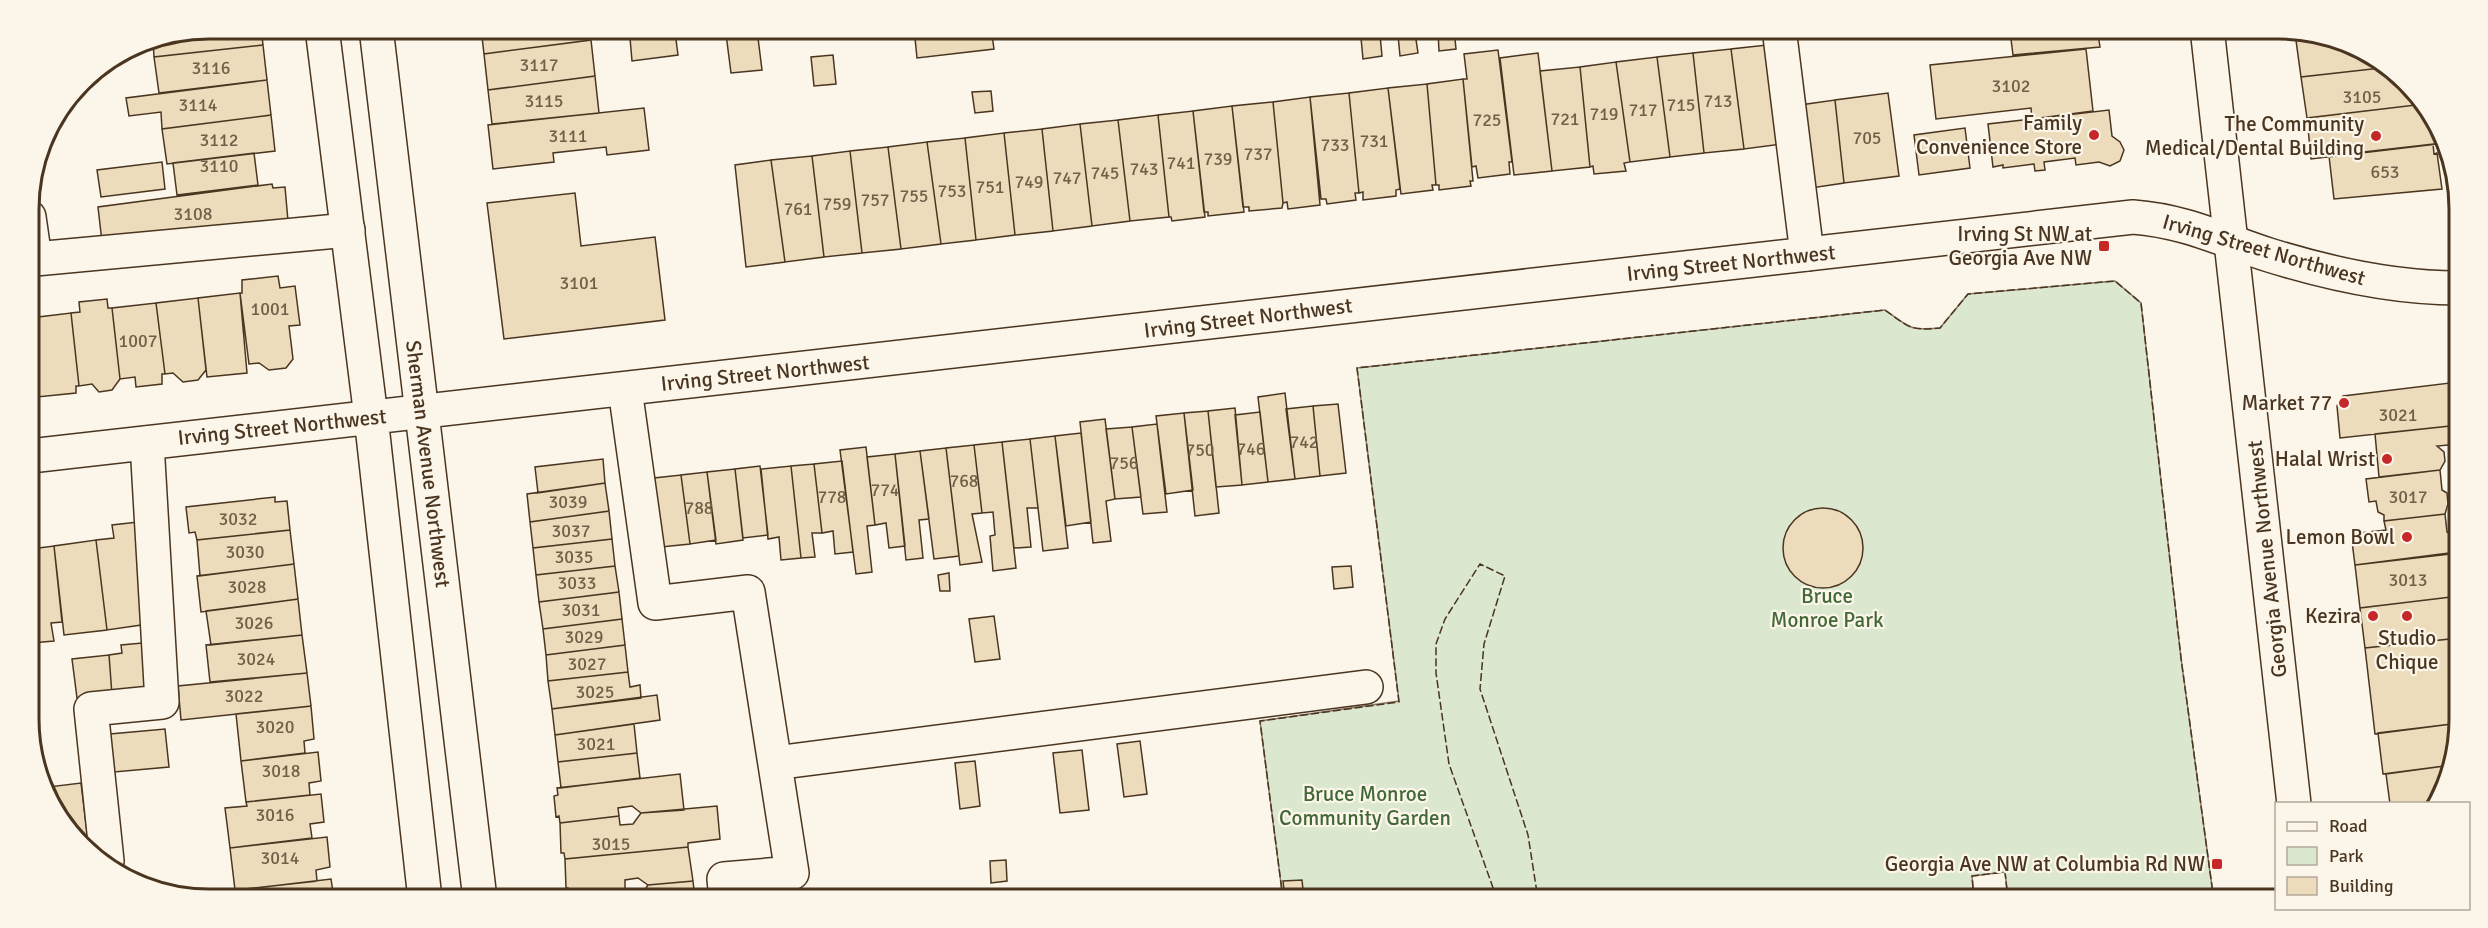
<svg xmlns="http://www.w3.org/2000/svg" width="2488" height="928" font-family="Signika,sans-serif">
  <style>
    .green { fill: #dce7d0; stroke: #887966; stroke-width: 1.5 }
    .building { fill: #ecdcbc; stroke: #4a3520; stroke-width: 1.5 }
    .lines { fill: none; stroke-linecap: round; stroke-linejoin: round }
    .minor-casing { stroke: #4a3520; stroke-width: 36 }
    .major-casing { stroke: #4a3520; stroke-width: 36 }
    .highway-casing { stroke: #4a3520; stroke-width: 36 }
    .minor { stroke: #fbf6e9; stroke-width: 33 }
    .major { stroke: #fbf6e9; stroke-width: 33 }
    .highway { stroke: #fbf6e9; stroke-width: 33 }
    .fence { stroke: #4a3520; stroke-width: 1.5; stroke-dasharray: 8 3; stroke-linecap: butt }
    .poi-dot { fill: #c62828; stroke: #fbf6e9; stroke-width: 2 }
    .labels { text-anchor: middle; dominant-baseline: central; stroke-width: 4.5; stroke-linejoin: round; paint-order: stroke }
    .number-label { font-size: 18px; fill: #725f47 }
    .poi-label { font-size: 21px; fill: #4a3520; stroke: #fbf6e9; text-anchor: end }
    .street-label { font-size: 21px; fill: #4a3520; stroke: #fbf6e9 }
    .park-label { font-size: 21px; fill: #436837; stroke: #fbf6e9 }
    .rim { fill: none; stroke: #4a3520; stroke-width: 3 }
  </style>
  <rect width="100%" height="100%" fill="#fbf6e9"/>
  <path class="green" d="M2115 281 2141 303 2181 658 2213 894 2208 899H2008L2005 872 1972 876 1974 899H1283L1260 721 1399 701 1357 368 1885 310C1909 327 1909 331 1940 328L1968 294Z"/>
  <path class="building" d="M209 28H261L263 45 154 57 153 40Z
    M481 28H589L591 40 484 54Z
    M914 28H991L994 49 917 58Z
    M1043 28H1068V32L1044 35Z
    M1126 28H1142L1143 32 1126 34Z
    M1850 28H1942L1851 39Z
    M1992 28H2097L2100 47 2013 55 2010 31 1992 32Z
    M1454 29 1456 49 1439 51 1438 31Z
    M757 30 762 70 731 73 726 34Z
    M675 32 678 55 632 61 630 38Z
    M2301 32 2337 38 2381 68 2301 77 2295 33Z
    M1415 33 1418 53 1400 56 1398 35Z
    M1380 35 1382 56 1363 59 1361 38Z
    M591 40 595 76 488 90 484 54Z
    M263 45 267 80 159 93 154 57Z
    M1767 45 1781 144 1744 149 1731 49Z
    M1731 49 1744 149 1704 153 1693 53Z
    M2086 49 2093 111 2032 119 2031 108 1936 119 1930 65Z
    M1498 50 1512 162H1509L1510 174 1478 178 1476 166 1472 167 1463 79H1467L1464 54Z
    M1538 53 1552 171 1514 175 1500 58Z
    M1693 53 1704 153 1670 157 1657 57Z
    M833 55 836 84 814 86 811 57Z
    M1657 57 1670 157 1630 162 1616 62Z
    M1616 62 1630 162 1624 163 1626 171 1594 174 1593 166 1590 167 1580 67Z
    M1580 67 1590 167 1552 171 1540 71Z
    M2381 68 2415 90 2424 104 2307 118 2301 77Z
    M595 76 599 113 492 124 488 90Z
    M1463 79 1473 181H1470L1471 186 1439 190V185H1436L1427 84Z
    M267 80 271 115 162 129 161 112 129 116 126 98Z
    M1427 84 1436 185H1432L1433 190 1401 194 1388 88Z
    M1388 88 1400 189 1396 190V196L1363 200V192L1359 193 1349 93Z
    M991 91 993 111 975 113 972 92Z
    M1349 93 1359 193H1355L1356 200 1327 204 1326 199H1321L1310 97Z
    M1888 93 1899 176 1844 183 1835 100Z
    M1310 97 1320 205 1288 209 1287 202 1283 203 1273 102Z
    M1835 100 1844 183 1811 188 1800 105Z
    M1273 102 1283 203 1282 208 1249 211V207H1243L1232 106Z
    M2424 104 2441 129 2445 143 2311 159 2307 118Z
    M1232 106 1244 212 1208 216V212H1204L1193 111Z
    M644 108 649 150 607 155 606 147 553 153 554 162 493 169 488 125Z
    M2109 110 2112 136 2120 142 2124 150 2120 161 2110 166 2099 162 2076 165 2075 158 2044 162 2045 170 2035 171 2034 164 2003 168V165L1993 167 1988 124Z
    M1193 111 1205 217 1172 221 1171 217H1169L1158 115Z
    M271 115 275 151 167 164 162 129Z
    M1158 115 1169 217 1130 221 1118 120Z
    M1118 120 1130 221 1092 226 1080 124Z
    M1080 124 1092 226 1053 231 1042 129Z
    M1965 128 1970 168 1919 175 1914 135Z
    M1042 129 1053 231 1015 235 1004 133Z
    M1004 133 1015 235 976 240 965 138Z
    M965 138 976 240 941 244 927 142Z
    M927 142 941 244 901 249 888 147Z
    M2433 144 2434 154 2437 153 2442 189 2334 199 2329 156Z
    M888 147 901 249 862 253 850 151Z
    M850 151 862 253 824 257 812 156Z
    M254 153 258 185 177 195 173 163Z
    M812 156 824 257 785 262 771 160Z
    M771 160 785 262 746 267 735 165Z
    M162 162 165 189 101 197 97 170Z
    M272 184 273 188 285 187 288 221 102 242 98 207Z
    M575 193 581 246 655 237 665 320 504 339 487 203Z
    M278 276 280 288 295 286 300 325 289 326 293 359 286 368 269 370 259 363 249 364 240 293H242V280Z
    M240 293 247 373 207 377 198 298Z
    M198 298 206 370 198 380 183 382 173 373 165 374 156 303Z
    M107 299 108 308H112L120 379 112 390 99 392 92 384 79 386 71 313 80 312 79 302Z
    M156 303 165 374H162V384L136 387 135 377 120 379 112 308Z
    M71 313 79 386H76V393L37 397 30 318Z
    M30 343 35 389H30Z
    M2458 382 2459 425 2340 438 2337 406 2343 396Z
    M1285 393 1295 479 1268 482 1258 397Z
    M1338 404 1346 473 1320 476 1313 406Z
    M1313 406 1320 476 1295 479 1286 409Z
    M1235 408 1242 485 1216 487 1208 411Z
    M1208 411 1219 513 1195 516 1184 413Z
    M1260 412 1268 482 1242 485 1235 415Z
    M1184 413 1193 490 1166 494 1156 416Z
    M1105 419 1115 499 1106 501 1111 541 1093 543 1080 422Z
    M1157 424 1167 512 1143 514 1132 427Z
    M2459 425V444L2437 446 2444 452 2445 461 2440 470 2379 477 2375 434Z
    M1132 427 1141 497 1115 499 1106 429Z
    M1081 433 1091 522 1066 526 1055 436Z
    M1055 436 1068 548 1043 551 1030 439Z
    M1030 439 1038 508H1027L1031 547 1014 548 1002 442Z
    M1002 442 1016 568 993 571 990 536 995 535 993 512 982 513 974 445Z
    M974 445 982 513 972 514 982 562 960 565 946 448Z
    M866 447 875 525 867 526 872 572 856 574 840 450Z
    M946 448 959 556 934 559 920 451Z
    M920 451 929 519 919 520 923 558 906 560 895 454Z
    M895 454 905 546 889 548 886 523 875 525 867 457Z
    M603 459 605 483 538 493 535 467Z
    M842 461 853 552 835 554 833 531 822 533 814 464Z
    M814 464 822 533H812L815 557 801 558 791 466Z
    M760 466 768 535 743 538 735 469Z
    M791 466 801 558 781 560 779 537 768 539 761 469Z
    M735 469 743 540 716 544 707 472Z
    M2440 470 2442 490 2447 493 2448 504 2445 514 2384 521V515L2378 512 2376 501 2369 502 2366 479Z
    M707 472 716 540 690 544 681 475Z
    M681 475 690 544 661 547 654 478Z
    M605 483 609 511 530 522 527 494Z
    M275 497V502L287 501 290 530 197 540 195 532 189 533 186 507Z
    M1783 548a40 40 0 1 1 80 0a40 40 0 1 1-80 0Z
    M609 511 612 539 533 548 530 522Z
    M2445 514 2447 532 2451 535 2453 544 2449 553 2355 565 2351 534 2386 530 2384 521Z
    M138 522 148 624 107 630 96 540 114 538 112 525Z
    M290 530 294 564 200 576 197 540Z
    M612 539 615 566 536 575 533 548Z
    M96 540 107 630 64 635 54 546Z
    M54 546 62 622 51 623 54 641 31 643V549Z
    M2459 553V596L2360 608 2355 565Z
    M294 564 298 599 201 612 197 576Z
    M615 566 619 592 539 602 536 575Z
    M1351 566 1353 587 1334 589 1332 567Z
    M949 573 950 591H940L938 575Z
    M619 592 622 619 543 629 539 602Z
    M2459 596V638L2365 648 2360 608Z
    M298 599 302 635 211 645 206 611Z
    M994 616 1000 659 975 662 969 619Z
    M622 619 625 645 546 655 543 629Z
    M302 635 307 673 210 682 206 645Z
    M2459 638V723L2375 734 2365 648Z
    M142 643V650H146L150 691 112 695 109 655 122 653 121 645Z
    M625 645 628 672 548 681 546 655Z
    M109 655 112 695 77 698 72 659Z
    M628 672 630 687 640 685 641 698 552 709 548 681Z
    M307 673 311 706 181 720 178 686Z
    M657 695 660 720 555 735 552 709Z
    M311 706 314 739 304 741 305 753 241 761 236 714Z
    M2459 723 2452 765 2383 774 2378 733Z
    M634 724 637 753 558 762 555 735Z
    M165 729 169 767 114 772 110 734Z
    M1140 741 1147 794 1124 797 1117 744Z
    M1082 750 1089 810 1060 813 1053 753Z
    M318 752 321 781 309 783 310 795 246 802 241 761Z
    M637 753 640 778 561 788 558 762Z
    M975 761 980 806 960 809 955 763Z
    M2452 765 2450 777 2436 804H2390L2386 774Z
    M680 774 684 810 641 813 632 806 618 808 619 816 560 823 559 816 556 817 554 796 558 795 557 788Z
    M81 783 89 848 73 838 48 787Z
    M321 794 324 822 310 824 312 838 230 848 225 808 247 806 246 802Z
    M717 806 720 839 688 843V847L565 859 564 853H561L560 823 619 816 620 825 633 824 641 813Z
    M327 837 330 867 316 870 317 881 235 890 230 848Z
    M688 847 693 881 648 885 638 878 625 880V889L569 896 568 888H566L565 859Z
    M1006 860 1007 881 991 883 990 861Z
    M331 879 334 899H258L256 888Z
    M1302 880 1304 899H1285L1283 881Z
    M693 881 695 899H570L569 896 625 889 627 899 640 897 648 885Z
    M946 890 947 899H926L925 893Z
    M1027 892 1028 899H1003V896Z"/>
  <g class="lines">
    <g class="minor-casing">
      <path id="minor" d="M1779 28 1807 254
        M29 217 35 259 348 230
        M625 389 655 603 748 592 792 873 724 879 726 899
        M775 763 1366 687
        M107 861 91 709 162 702 147 443"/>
    </g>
    <g class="major-casing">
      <path id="major" d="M322 28 371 417 425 899
        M376 28 480 899
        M30 456 2133 217C2185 221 2220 239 2269 255 2330 274 2393 288 2458 288"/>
    </g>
    <g class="highway-casing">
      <path id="highway" d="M2207 28 2294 804"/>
    </g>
    <use href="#minor" class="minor"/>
    <use href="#major" class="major"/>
    <use href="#highway" class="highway"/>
    <path class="fence" d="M1283 899 1260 721 1399 702 1357 368 1885 310C1909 327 1909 331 1940 328L1968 294 2115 281 2141 303 2181 658 2213 894 2208 899
      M1497 899 1449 764 1436 673V644L1445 619 1480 564 1505 576 1484 644 1480 689 1528 835 1538 899
      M1974 899 1972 876 2005 872 2008 899"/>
  </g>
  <g class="poi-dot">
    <circle cx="2094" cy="135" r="6"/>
    <circle cx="2376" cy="136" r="6"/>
    <rect x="2098" y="240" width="12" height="12" rx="3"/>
    <circle cx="2344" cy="403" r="6"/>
    <circle cx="2387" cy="459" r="6"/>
    <circle cx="2407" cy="537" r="6"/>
    <circle cx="2373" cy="616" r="6"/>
    <circle cx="2407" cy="616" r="6"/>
    <rect x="2211" y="858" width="12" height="12" rx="3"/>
  </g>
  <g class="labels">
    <g class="number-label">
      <text x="539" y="65">3117</text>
      <text x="211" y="68">3116</text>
      <text x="2011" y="86">3102</text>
      <text x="2362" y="97">3105</text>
      <text x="544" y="101">3115</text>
      <text x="1718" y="101">713</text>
      <text x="198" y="105">3114</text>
      <text x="1681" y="105">715</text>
      <text x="1643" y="110">717</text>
      <text x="1604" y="114">719</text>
      <text x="1565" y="119">721</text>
      <text x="1487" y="120">725</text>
      <text x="568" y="136">3111</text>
      <text x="1867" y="138">705</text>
      <text x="219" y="140">3112</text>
      <text x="1374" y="141">731</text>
      <text x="1335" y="145">733</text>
      <text x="1258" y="154">737</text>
      <text x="1218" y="159">739</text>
      <text x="1181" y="163">741</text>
      <text x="219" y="166">3110</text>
      <text x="1144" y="169">743</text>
      <text x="2385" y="172">653</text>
      <text x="1105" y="173">745</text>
      <text x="1067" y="178">747</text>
      <text x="1029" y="182">749</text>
      <text x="990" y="187">751</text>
      <text x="952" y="191">753</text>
      <text x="914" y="196">755</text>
      <text x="875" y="200">757</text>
      <text x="837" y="204">759</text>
      <text x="798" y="209">761</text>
      <text x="193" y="214">3108</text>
      <text x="579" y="283">3101</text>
      <text x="270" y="309">1001</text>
      <text x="138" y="341">1007</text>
      <text x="2398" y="415">3021</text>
      <text x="1304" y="442">742</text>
      <text x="1251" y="449">746</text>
      <text x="1200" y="450">750</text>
      <text x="1124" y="463">756</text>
      <text x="964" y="481">768</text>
      <text x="885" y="490">774</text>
      <text x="832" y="497">778</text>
      <text x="2408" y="497">3017</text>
      <text x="568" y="502">3039</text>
      <text x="699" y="508">788</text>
      <text x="238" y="519">3032</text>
      <text x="571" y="531">3037</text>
      <text x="245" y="552">3030</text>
      <text x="574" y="557">3035</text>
      <text x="2408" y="580">3013</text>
      <text x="577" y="583">3033</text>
      <text x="247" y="587">3028</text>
      <text x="581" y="610">3031</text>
      <text x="254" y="623">3026</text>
      <text x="584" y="637">3029</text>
      <text x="256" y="659">3024</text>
      <text x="587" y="664">3027</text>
      <text x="595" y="692">3025</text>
      <text x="244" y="696">3022</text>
      <text x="275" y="727">3020</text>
      <text x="596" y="744">3021</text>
      <text x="281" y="771">3018</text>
      <text x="275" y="815">3016</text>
      <text x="611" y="844">3015</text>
      <text x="280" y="858">3014</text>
    </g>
    <g class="poi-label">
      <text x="2082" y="123">Family<tspan x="2082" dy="24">Convenience Store</tspan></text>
      <text x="2364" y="124">The Community<tspan x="2364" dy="24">Medical/Dental Building</tspan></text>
      <text x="2092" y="234">Irving St NW at<tspan x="2092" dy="24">Georgia Ave NW</tspan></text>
      <text x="2332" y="403">Market 77</text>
      <text x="2375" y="459">Halal Wrist</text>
      <text x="2395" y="537">Lemon Bowl</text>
      <text x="2361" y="616">Kezira</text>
      <text x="2407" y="638" text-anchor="middle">Studio<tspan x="2407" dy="24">Chique</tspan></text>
      <text x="2205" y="864">Georgia Ave NW at Columbia Rd NW</text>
    </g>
    <g class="street-label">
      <text transform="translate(2264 250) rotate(16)">Irving Street Northwest</text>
      <text transform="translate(1731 263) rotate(-6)">Irving Street Northwest</text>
      <text transform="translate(1248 318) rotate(-7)">Irving Street Northwest</text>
      <text transform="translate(765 373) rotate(-6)">Irving Street Northwest</text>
      <text transform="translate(282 427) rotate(-6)">Irving Street Northwest</text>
      <text transform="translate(428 464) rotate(83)">Sherman Avenue Northwest</text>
      <text transform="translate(2267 559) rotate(-96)">Georgia Avenue Northwest</text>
    </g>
    <g class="park-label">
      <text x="1827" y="596">Bruce<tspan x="1827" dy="24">Monroe Park</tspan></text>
      <text x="1365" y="794">Bruce Monroe<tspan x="1365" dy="24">Community Garden</tspan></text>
    </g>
  </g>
  <path d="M0 0H2488V928H0ZM209 39H2279A170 170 0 0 1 2449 209V719A170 170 0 0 1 2279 889H209A170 170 0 0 1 39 719V209A170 170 0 0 1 209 39Z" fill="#fbf6e9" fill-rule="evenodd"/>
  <path class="rim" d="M209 39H2279A170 170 0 0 1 2449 209V719A170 170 0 0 1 2279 889H209A170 170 0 0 1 39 719V209A170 170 0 0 1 209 39Z"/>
  <rect x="2275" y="802" width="195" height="108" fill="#fbf6e9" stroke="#b4a999" stroke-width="1.5"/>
  <rect x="2287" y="822" width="30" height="9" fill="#fbf6e9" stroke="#b4a999" stroke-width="1.5"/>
  <text x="2329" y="832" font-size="18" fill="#4a3520">Road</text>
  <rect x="2287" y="847" width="30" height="18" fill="#dce7d0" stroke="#b4a999" stroke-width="1.5"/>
  <text x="2329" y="862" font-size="18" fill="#4a3520">Park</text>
  <rect x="2287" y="877" width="30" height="18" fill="#ecdcbc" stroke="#b4a999" stroke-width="1.5"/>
  <text x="2329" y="892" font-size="18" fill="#4a3520">Building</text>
</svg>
